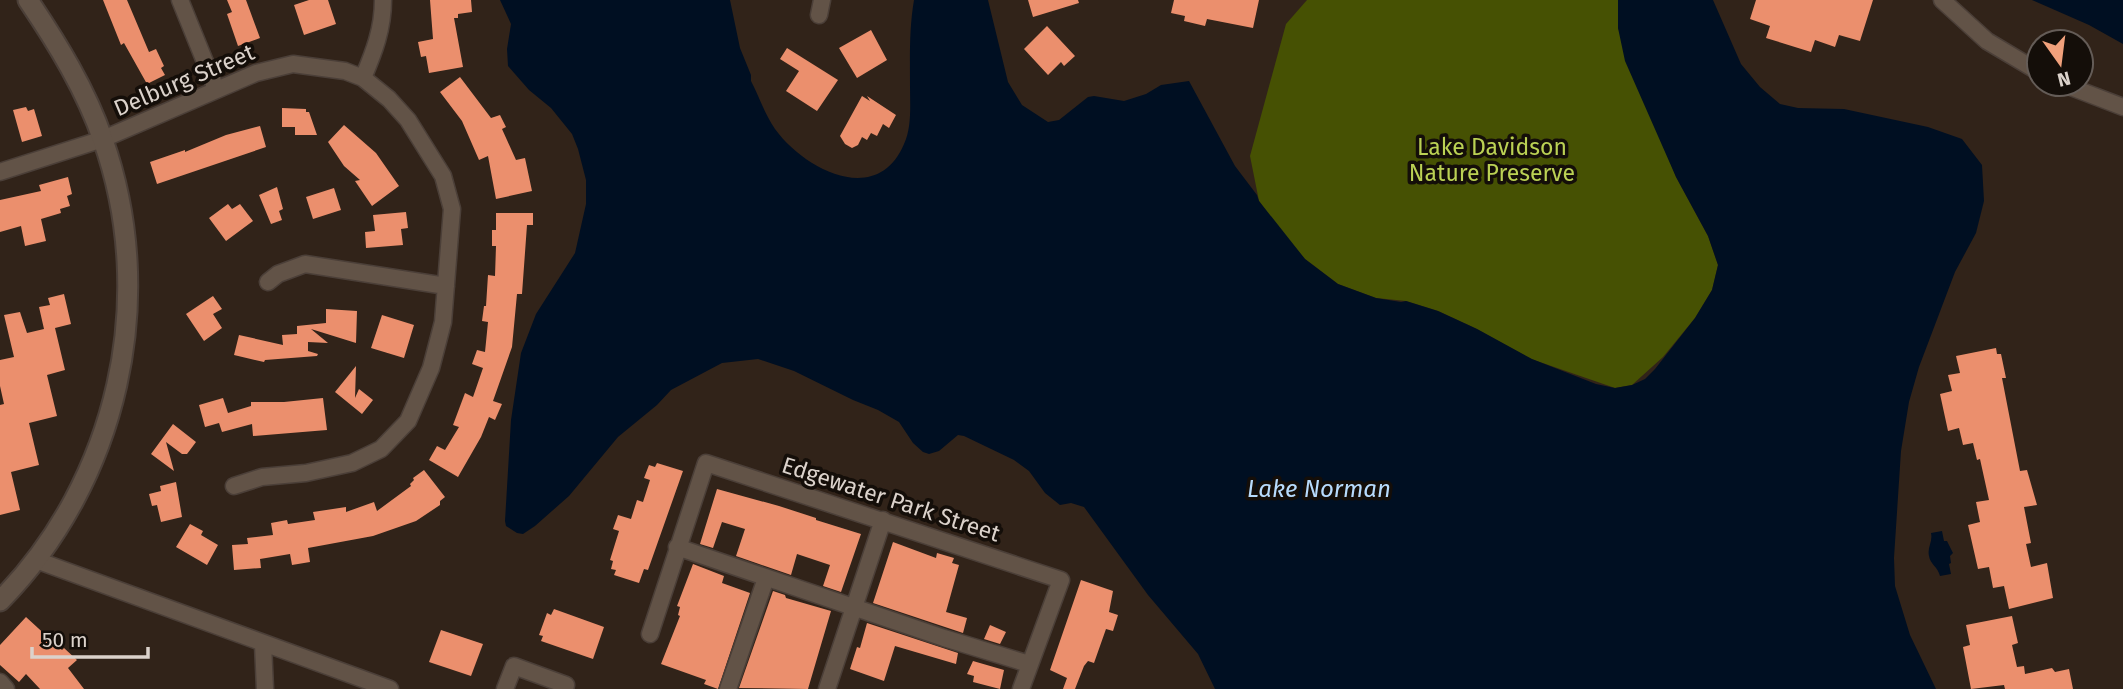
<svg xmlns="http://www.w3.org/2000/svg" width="2123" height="689" font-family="'Fira Sans',sans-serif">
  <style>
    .green { fill: #465103 }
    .water { fill: #000f22 }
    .building { fill: #eb8f6d }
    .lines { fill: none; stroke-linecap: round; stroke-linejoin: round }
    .minor-casing { stroke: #4b3f38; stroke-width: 19 }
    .tertiary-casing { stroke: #4b3f38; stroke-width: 23 }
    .minor { stroke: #625347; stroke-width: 16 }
    .tertiary { stroke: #625347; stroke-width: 19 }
    .labels { text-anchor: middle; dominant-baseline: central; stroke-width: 7; stroke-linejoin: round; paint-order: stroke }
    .street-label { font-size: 23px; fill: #dbd2cb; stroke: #140e09 }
    .park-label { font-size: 23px; fill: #bbd154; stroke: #140e09 }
    .water-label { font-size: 24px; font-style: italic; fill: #b7dbfd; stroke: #140e09 }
  </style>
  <rect width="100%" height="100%" fill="#312319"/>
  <path class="green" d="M1307 0H1618V28L1676 177 1708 236 1718 265 1712 290 1695 318 1663 357 1632 385 1615 388 1531 359 1477 329 1438 311 1406 301 1376 298 1338 284 1305 259 1280 230 1259 201 1250 156 1286 24Z"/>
  <path class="water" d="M500 0H730L740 48 751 75V81C759 96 765 115 775 129 804 169 877 208 904 144 912 127 910 105 910 86 910 57 909 29 914 0H988L1008 82 1022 105 1048 122 1059 120 1088 97 1094 96 1124 101 1146 94 1161 85 1189 81 1235 166 1257 195 1259 201 1305 259 1338 284 1376 298 1401 302 1406 301 1438 311 1477 329 1532 359 1596 384 1615 388 1632 385 1645 379 1655 369 1695 318 1712 290 1718 265 1708 236 1676 177 1625 61 1618 28V0H1713L1741 64 1760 87 1780 104 1798 108 1844 109 1928 127 1962 139 1982 165 1984 201 1976 233 1955 272 1919 367 1909 402 1901 451 1894 558 1895 586 1910 635 1936 689H1215L1198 654 1148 595 1084 507 1071 503 1060 505 1045 493 1029 471 1014 460 964 436 958 435 939 451 929 454 923 452 913 443 899 422 878 410 853 400 794 371 758 359 722 363 671 390 657 405 618 437 569 496 535 526 523 534 517 533 506 526 505 521 511 420 521 353 536 314 575 253 586 204V180L578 149 572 134 551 108 529 90 508 66 507 49 511 24Z
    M2032 0H2123V44L2089 25Z
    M1942 531 1944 541H1947L1953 553 1950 556 1951 563 1949 564 1951 574 1940 576C1938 567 1930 564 1929 556 1927 547 1933 542 1931 533Z"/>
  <path class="building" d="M103 0H127L149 52 156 49 164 66 161 68 165 75 147 84 124 43 121 45Z
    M227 0H246L260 38 238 46 227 14 232 12Z
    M309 0H328L336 24 304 35 294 5Z
    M430 0H471L472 12 458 14V18H454L463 67 429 73 426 56 421 57 418 42 433 39Z
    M1028 0H1078L1079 3 1033 17Z
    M1174 0H1259L1253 28 1207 19 1205 26 1184 21 1185 16 1171 13Z
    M1756 0H1873L1860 41 1839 35 1835 47 1815 40 1811 52 1766 38 1770 26 1750 19Z
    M1047 26 1075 56 1064 66 1061 62 1048 75 1024 49Z
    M871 30 887 60 857 78 839 48Z
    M787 48 838 80 817 111 786 91 799 71 780 59Z
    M460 77 491 118 500 115 506 127 502 129 516 160 525 158 532 191 496 199 488 156 479 160 462 121 440 92Z
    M862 96 870 101 867 96 896 115 889 128 883 124 877 136 871 133 867 140 862 137 858 145 852 148 845 144 840 136Z
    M26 107 28 111 34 109 42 136 22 142 13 110Z
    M282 108 306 109V112H309L317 135H295V127H282Z
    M344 125 376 153 399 186 372 206 355 181 360 180 344 166 328 142Z
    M260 126 266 147 157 184 150 162 185 150V152L226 135Z
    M68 177 72 194 67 196 70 206 60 209 61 213 41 219 46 241 25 246 21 226 0 232V200L41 191 39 185Z
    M277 187 283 209 279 211 282 220 271 224 259 195Z
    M334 188 341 210 313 219 306 197Z
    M228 204 232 209 240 204 253 221 226 241 209 218Z
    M406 212 408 228 401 229 403 245 366 248 365 232 375 231 373 215Z
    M496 213H533V225H527L522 294H517L512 347 493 401 502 404 495 420 489 417 481 437 458 477 429 460 437 446 445 450 459 427 453 425 465 393 473 397 483 368 472 364 477 350 485 352 488 322 482 321 484 306H486L488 275 495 276 496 246H492V230H496Z
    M64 294 71 324 55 328 65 370 47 375 57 416 29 423 39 465 11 472 20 510 0 515V405L4 404 0 386V360L14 357 4 315 20 312 27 333 44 329 39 307 50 305 48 298Z
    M213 296 222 309 213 314 222 328 204 341 186 314Z
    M326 309 357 311 356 343 311 329 328 343 308 342V351L318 354 317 356 265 360 264 362 234 355 239 335 283 345 282 335 297 334V326L326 323Z
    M382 315 414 325 404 358 371 348Z
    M1996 348 1997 354H2001L2006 378H2002L2020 471 2027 470 2037 505 2024 507 2031 543 2026 544 2031 567 2047 563 2053 598 2009 609 2004 586 1993 588 1989 567 1978 569 1968 525 1980 522 1976 502 1989 500 1980 459 1977 460 1973 443 1963 445 1959 428 1948 431 1940 394 1952 391 1948 375 1960 373 1956 356Z
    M356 366 355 398 359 389 373 400 362 414 335 392Z
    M223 398 228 413 251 406V402H284L323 398 327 430 253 436 252 424 222 432 219 423 205 427 199 405Z
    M173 424 196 442 187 454H182L166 442 174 471 151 454Z
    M657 463 683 471 648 570 644 569 639 583 614 575 616 570 611 569 613 561 610 560 619 531 613 529 618 515 631 519 637 500 643 502 650 480 644 478 649 465 655 467Z
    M424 470 445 497 440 501V505L416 521 373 536 308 548 310 562 292 565 290 554 260 559 261 568 234 570 232 545 248 544 247 538 273 535 271 523 287 520 288 524 315 520 313 512 346 507V512L374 502 377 511 411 486 410 484 414 480 413 478Z
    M176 482 182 517 161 522 157 505 152 506 149 494 161 491 160 486Z
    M717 489 779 506 816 518V520L861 534 841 592 823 586 830 565 797 554 791 575 736 556 745 529 722 522 713 548 700 544Z
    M190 524 203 531 201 535 218 545 207 565 176 547Z
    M893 542 936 558 937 553 954 558 952 563 959 565 946 612 967 618 963 633 873 603Z
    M693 564 724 576 722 583 750 593 718 689 704 684 706 680 661 664 680 616 678 615 680 607 677 606Z
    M1081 580 1113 591 1109 612 1118 615 1113 631 1106 629 1094 663 1088 661 1084 666 1075 689H1063L1067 678 1050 670Z
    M773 591 785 595 786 598 831 611 808 689 739 688Z
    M554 609 604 627 593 659 541 641 543 636 539 635 547 613 551 615Z
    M2012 616 2018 643 2012 645 2017 667 2024 666 2025 674 2052 668 2055 672 2069 669 2073 689H2005L2004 685 1971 689 1963 647 1970 645 1966 625Z
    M26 617 62 650 64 648 77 660 68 668 84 689H40L26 674 19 682 0 665V645Z
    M867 623 958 653 956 664 895 646 884 681 850 669 857 647 860 648Z
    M990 625 1006 632 1000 644 984 639Z
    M441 630 483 644 471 676 429 662Z
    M973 661 1004 670 1000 689 973 682 974 676 967 674Z"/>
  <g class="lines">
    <g class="minor-casing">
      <path id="minor" d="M180 0 216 89
        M1942 0 1987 41 2039 72
        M819 15 822 0
        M363 78C374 52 383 29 383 0
        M2063 84 2123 107
        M0 172 103 139 256 73 293 64 345 71 363 78 389 99 408 120 443 176 452 209 443 322 431 368 408 421 381 449 352 463 306 473 262 477 234 486
        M268 282 278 274 305 264 446 286
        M677 547 944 638 1029 664
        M36 560 390 689
        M650 634 706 463 1061 580 1021 689
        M263 644 265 689
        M0 682 6 689
        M505 689 514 666 566 685 565 689
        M728 689 766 578
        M827 689 883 520"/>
    </g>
    <g class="tertiary-casing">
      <path id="tertiary" d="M0 601C118 481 159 299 103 140 86 90 57 43 28 0"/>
    </g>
    <use href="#minor" class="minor"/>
    <use href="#tertiary" class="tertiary"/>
  </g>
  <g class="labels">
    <g class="street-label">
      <text transform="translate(184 80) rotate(-23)">Delburg Street</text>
      <text transform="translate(891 499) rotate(18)">Edgewater Park Street</text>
    </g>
    <g class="park-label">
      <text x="1492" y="147">Lake Davidson<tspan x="1492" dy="26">Nature Preserve</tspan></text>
    </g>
    <g class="water-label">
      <text x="1319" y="489">Lake Norman</text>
    </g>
  </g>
  <g transform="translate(2060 63) rotate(166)"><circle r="33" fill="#140e09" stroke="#645c57" stroke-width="2"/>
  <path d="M0-5L12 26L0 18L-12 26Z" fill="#f1a17c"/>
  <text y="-10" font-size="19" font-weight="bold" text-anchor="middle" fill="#dbd2cb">N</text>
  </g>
  <path d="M32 647v10h116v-10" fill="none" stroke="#dbd2cb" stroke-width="3.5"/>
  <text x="42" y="647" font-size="21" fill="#dbd2cb" stroke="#140e09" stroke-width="5" paint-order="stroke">50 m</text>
</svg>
